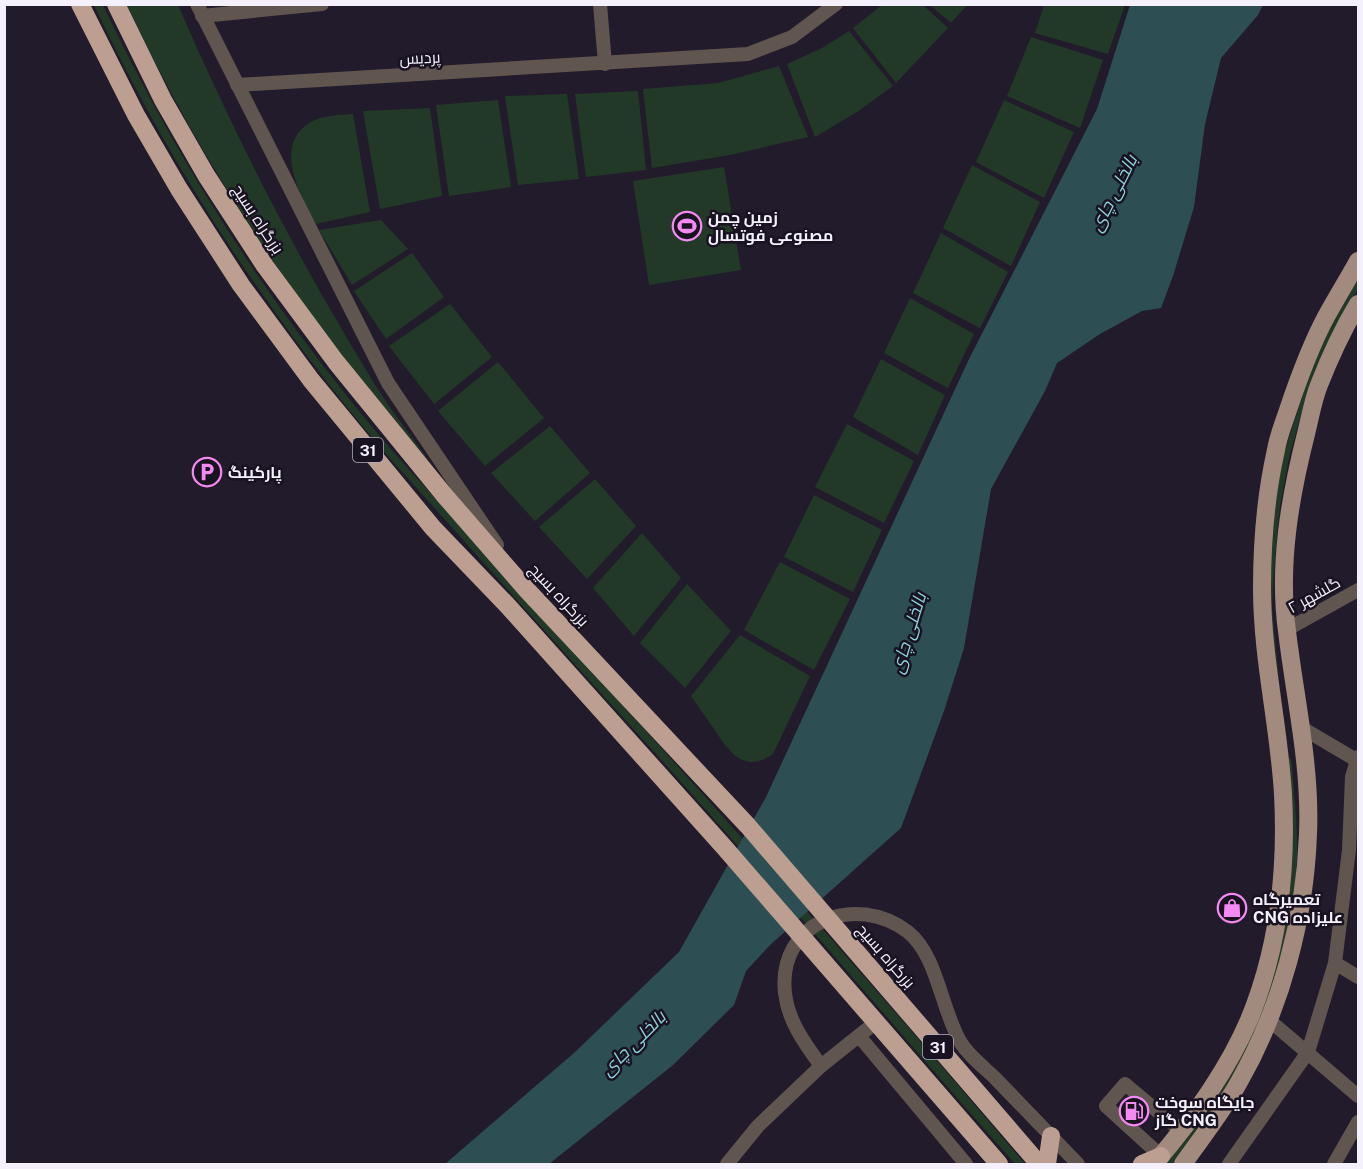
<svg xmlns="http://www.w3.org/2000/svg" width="1363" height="1169" font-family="'Public Sans',Cairo,sans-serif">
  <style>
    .green { fill: #233928 }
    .water { fill: #2d4f54 }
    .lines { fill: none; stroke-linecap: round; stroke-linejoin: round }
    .minor { stroke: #60554f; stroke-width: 14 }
    .major { stroke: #a28a7e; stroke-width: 18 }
    .highway { stroke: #bd9f91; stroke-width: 18 }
    .labels { text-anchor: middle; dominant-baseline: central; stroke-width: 5; stroke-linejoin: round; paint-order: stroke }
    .shield { fill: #181221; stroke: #b3aeba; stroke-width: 1.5 }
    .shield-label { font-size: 15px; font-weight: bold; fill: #f5f1fc }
    .street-label { font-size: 16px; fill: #f5f1fc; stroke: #181221 }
    .poi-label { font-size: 16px; font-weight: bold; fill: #f5f1fc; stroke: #181221; text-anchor: start }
    .water-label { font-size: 18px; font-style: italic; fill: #8cd1db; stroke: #181221 }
  </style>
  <rect width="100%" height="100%" fill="#221b2b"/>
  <path class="green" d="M922 4 948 28 896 83 853 28 882 5Z
    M94 5H103C168 142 248 272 343 391 381 440 424 486 466 532 519 591 573 650 626 709 762 859 895 1010 1025 1164H1015C895 1028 778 889 656 754 589 680 522 606 456 532 415 486 372 440 334 391 240 271 158 142 94 5Z
    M127 5H178C232 130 296 256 368 373 386 404 409 433 430 462 404 432 377 403 353 372 265 258 188 135 127 5Z
    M930 5H967L951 23Z
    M1044 5V4L1125 5 1108 54 1035 33Z
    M849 31 893 86 857 112 815 137 787 64 822 48Z
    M1031 37 1103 60 1080 128 1007 96Z
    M779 66 808 137 730 155 652 168 643 89 718 83Z
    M638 91 646 170 586 177 575 94Z
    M567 94 579 179 518 185 505 96Z
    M498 100 511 187 449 196 436 105Z
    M1004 100 1074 132 1044 198 976 162Z
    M430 108 442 196 380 209 363 111Z
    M353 114 370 212 316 224C300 195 270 141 315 120 327 115 341 115 353 114Z
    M972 165 1040 202 1011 266 943 228Z
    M724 167 741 270 649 285 633 181Z
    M381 220 408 249 352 285 319 230Z
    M941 233 1008 272 980 328 913 293Z
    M412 253 444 297 386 339 354 291Z
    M1358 274V289L1342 316 1320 361 1301 415 1289 458 1280 506 1275 557 1272 607 1281 700 1275 694 1268 557 1282 459 1314 360 1332 321Z
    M910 298 974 334 948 388 884 353Z
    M450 304 492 357 434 404 389 346Z
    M881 359 945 395 918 455 853 417Z
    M498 362 544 418 485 466 438 411Z
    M847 424 914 461 884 523 815 487Z
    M550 426 590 473 535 521 491 473Z
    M595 479 636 526 587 579 539 527Z
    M814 495 882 530 853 592 784 557Z
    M642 533 681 578 634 636 593 588Z
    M780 562 850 599 814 670 744 630Z
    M687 584 731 631 685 688 640 643Z
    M740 635 810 676 773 754C746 773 731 755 716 732 708 720 699 708 691 696Z
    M1287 757 1291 759 1292 764C1294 795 1298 827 1297 859 1294 912 1282 975 1261 1023 1239 1073 1206 1119 1177 1164H1164L1264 991Z"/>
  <path class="water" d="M1130 5H1263L1258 15 1221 58 1205 124 1194 207 1173 276 1161 308 1142 311 1100 334 1057 363 1045 391 991 489 964 648 944 711 901 828 770 945 746 971 734 1005 673 1065 549 1164H445L574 1053 679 952 766 797 969 359 1097 109Z"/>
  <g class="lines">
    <path class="minor" d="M197 4 388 383 497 545
      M600 4 605 64
      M202 16 322 4
      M237 85 748 54 792 37 836 4
      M1286 630 1358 590
      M1302 728 1358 761
      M1335 963 1358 977
      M1269 1020 1358 1096
      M859 1036 966 1164
      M821 1066C805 1044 788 1021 785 993 777 921 856 892 908 932 938 956 941 1010 961 1043 969 1056 985 1068 996 1079 1023 1107 1051 1136 1078 1164
      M1161 1156 1106 1106 1125 1084 1181 1131
      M727 1164 758 1126 821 1066 876 1022
      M1229 1164 1308 1052 1335 963 1349 850 1352 777 1358 757
      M1334 1164 1358 1122"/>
    <path class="major" d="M1154 1164C1191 1121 1226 1074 1249 1020 1278 950 1287 870 1283 794 1279 725 1262 658 1262 588 1262 543 1266 494 1276 450 1278 437 1283 425 1287 413 1298 380 1310 346 1327 315 1337 297 1348 279 1358 261
      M1183 1164C1202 1137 1223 1111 1239 1082 1281 1008 1305 919 1308 834 1311 766 1295 699 1287 631 1278 565 1290 497 1306 434 1310 418 1313 400 1319 385 1330 357 1343 329 1358 304"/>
    <path class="highway" d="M80 4 136 115 179 189 241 285 311 380 433 528 507 605 724 847 999 1164
      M116 4 163 100 206 175 265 266 336 362 445 496 526 589 748 826 1039 1164
      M1047 1164 1051 1136
      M1142 1164 1161 1156"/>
  </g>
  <defs>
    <g id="stadium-ring" transform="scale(1.5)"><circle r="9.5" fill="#181221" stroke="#f28af2" stroke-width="1.5"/><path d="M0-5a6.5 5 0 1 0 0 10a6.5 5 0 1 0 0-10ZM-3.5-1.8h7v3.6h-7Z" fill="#f28af2"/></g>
    <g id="parking-ring" transform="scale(1.5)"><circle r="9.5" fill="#181221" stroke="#f28af2" stroke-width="1.5"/><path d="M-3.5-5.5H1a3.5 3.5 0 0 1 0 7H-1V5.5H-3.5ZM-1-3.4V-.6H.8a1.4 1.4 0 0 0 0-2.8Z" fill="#f28af2"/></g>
    <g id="shop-ring" transform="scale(1.5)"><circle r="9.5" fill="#181221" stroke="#f28af2" stroke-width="1.5"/><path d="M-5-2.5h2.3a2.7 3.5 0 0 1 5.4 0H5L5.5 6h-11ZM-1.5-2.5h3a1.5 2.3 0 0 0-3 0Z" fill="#f28af2"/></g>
    <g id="fuel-ring" transform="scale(1.5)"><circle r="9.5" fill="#181221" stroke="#f28af2" stroke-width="1.5"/><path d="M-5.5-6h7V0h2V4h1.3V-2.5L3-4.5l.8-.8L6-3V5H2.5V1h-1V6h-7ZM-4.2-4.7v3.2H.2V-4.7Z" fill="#f28af2"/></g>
  </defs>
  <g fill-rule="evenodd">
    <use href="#stadium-ring" x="687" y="226"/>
    <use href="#parking-ring" x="207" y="472"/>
    <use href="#shop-ring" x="1232" y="908"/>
    <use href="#fuel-ring" x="1134" y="1111"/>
  </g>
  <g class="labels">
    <g class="shield">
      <rect x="353" y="438" width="30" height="24" rx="4.5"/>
      <rect x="923" y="1035" width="30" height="24" rx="4.5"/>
    </g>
    <g class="shield-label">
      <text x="368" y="450">31</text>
      <text x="938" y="1047">31</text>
    </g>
    <g class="street-label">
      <text transform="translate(420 58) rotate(-3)">پردیس</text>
      <text transform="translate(258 219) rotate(57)">بزرگراه بسیج</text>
      <text transform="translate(559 595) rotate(47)">بزرگراه بسیج</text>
      <text transform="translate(1314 595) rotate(-29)">گلشهر ۲</text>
      <text transform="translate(886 956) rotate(49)">بزرگراه بسیج</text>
    </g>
    <g class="poi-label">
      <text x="708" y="217">زمین چمن<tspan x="708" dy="18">مصنوعی فوتسال</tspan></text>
      <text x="228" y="472">پارکینگ</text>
      <text x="1253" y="899">تعمیرگاه<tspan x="1253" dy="18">CNG علیزاده</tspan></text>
      <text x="1155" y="1102">جایگاه سوخت<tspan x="1155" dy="18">گاز CNG</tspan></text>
    </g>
    <g class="water-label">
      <text transform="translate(1113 193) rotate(-63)">بالخلی چای</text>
      <text transform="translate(908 633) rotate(-73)">بالخلی چای</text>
      <text transform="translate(633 1043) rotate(-45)">بالخلی چای</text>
    </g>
  </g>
  <rect width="1363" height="1169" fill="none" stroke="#f5f1fc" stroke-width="12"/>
</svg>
